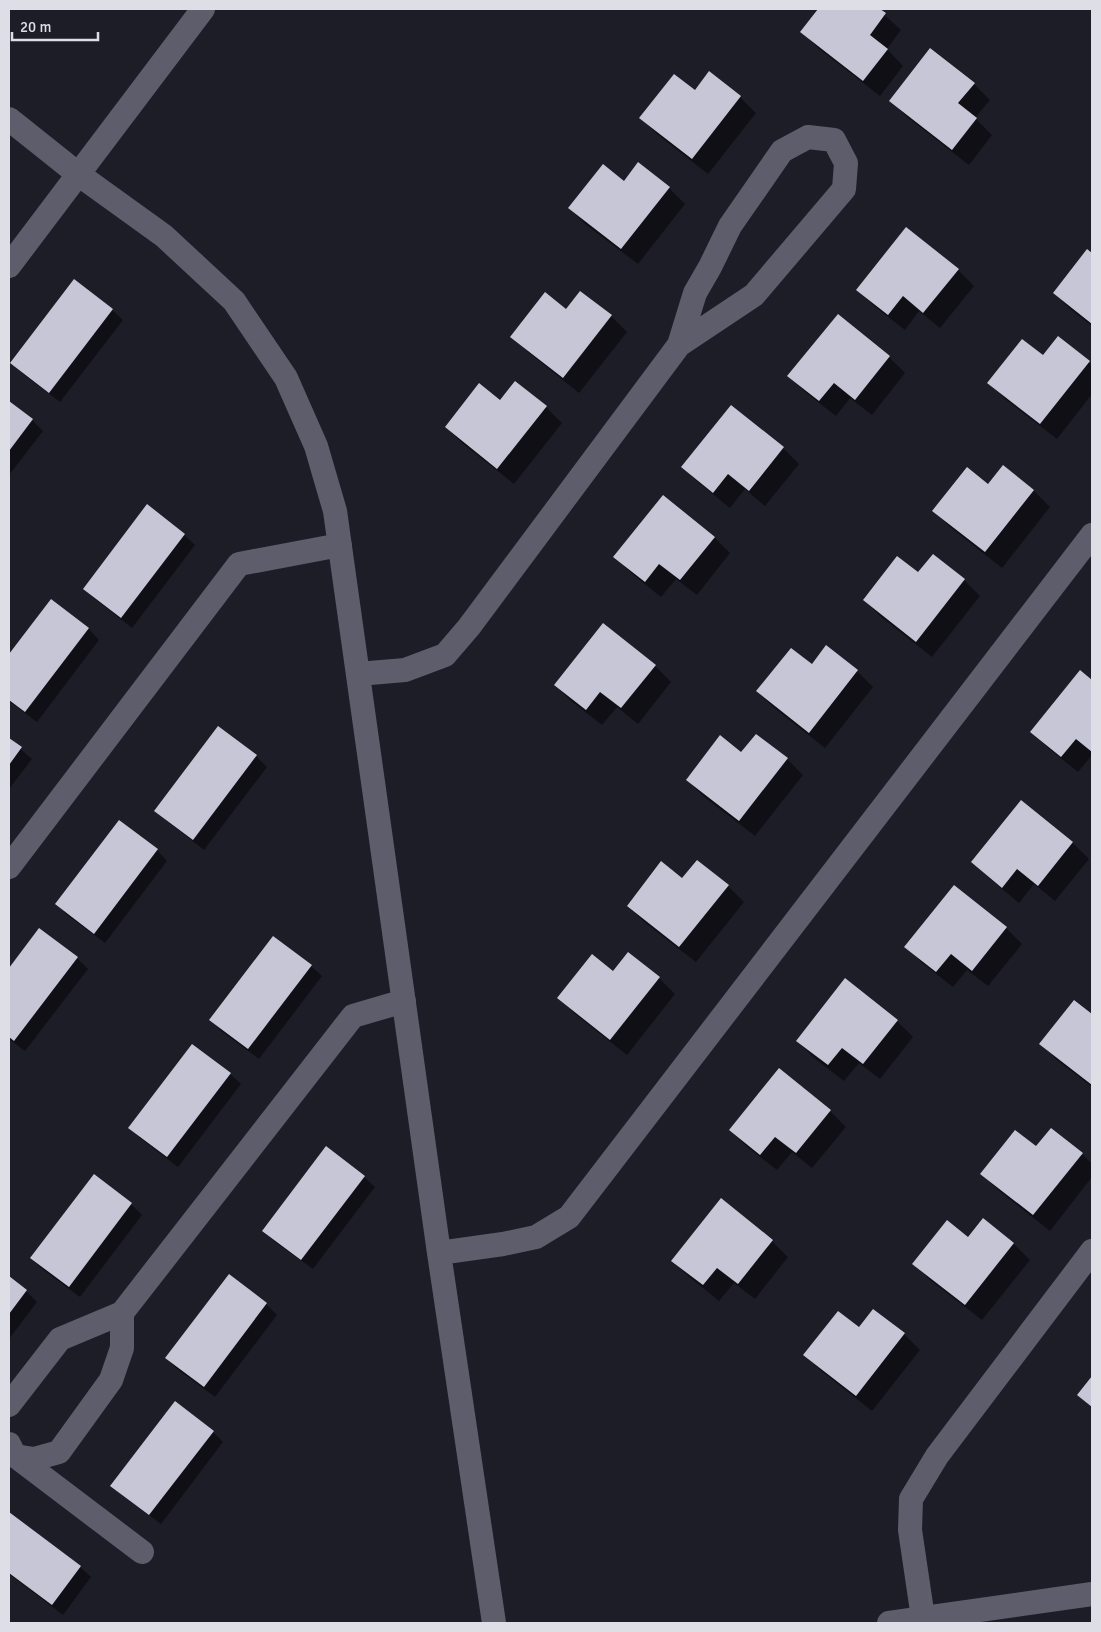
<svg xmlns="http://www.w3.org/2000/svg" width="1101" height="1632" font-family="Signika,sans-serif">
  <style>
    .shadow { fill: #0007 }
    .building { fill: #c7c6d7 }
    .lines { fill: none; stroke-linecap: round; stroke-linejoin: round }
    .street { stroke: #5e5d6c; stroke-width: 24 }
  </style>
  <rect width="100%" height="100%" fill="#1d1d28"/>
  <path class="shadow" d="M820 9H878L901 30 887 49 903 66 880 96 818 48 802 32Z
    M709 73 740 97 756 113 708 174 657 134 641 118 695 92Z
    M974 84 990 100 975 118 992 135 969 165 907 117 891 101Z
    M638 164 669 188 685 204 638 264 585 224 569 208 624 182Z
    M1088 251 1092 254V326L1070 309 1054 293Z
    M958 270 974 286 940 328 919 311 905 330 874 306 858 290Z
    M580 292 611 316 627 332 579 393 528 352 512 336 566 311Z
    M112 310 123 320 60 402 23 374 12 363Z
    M889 357 905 373 872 415 850 398 836 416 805 392 789 376Z
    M1043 357 1089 362 1092 366V394L1057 439 1005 399 989 383Z
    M9 402 32 420 43 431 9 475Z
    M501 402 546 407 562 423 514 484 462 443 446 427Z
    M783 448 799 464 765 506 745 489 730 508 699 483 683 467Z
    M1003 467 1034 491 1050 507 1002 568 950 527 934 511 988 486Z
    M184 535 195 545 132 628 95 599 84 589Z
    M714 537 730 553 697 595 676 579 661 597 631 573 615 557Z
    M919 574 964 580 980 596 932 657 880 616 864 600Z
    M51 601 89 629 99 640 37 722 9 701V656Z
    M826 647 857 671 873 687 825 748 773 707 757 691 812 666Z
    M655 666 671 682 638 724 617 707 602 725 571 701 555 685Z
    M1080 672 1092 681V755L1078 772 1048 748 1032 732Z
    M219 728 256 756 267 767 204 850 167 821 156 810Z
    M9 739 32 759 9 789Z
    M787 759 803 775 755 836 703 796 687 780Z
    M1021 802 1073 843 1089 859 1055 901 1034 884 1019 903 989 878 973 862Z
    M157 850 167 861 105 943 67 915 57 904Z
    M683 880 728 886 744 902 696 962 644 922 628 906Z
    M954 887 1006 928 1022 944 988 986 967 970 953 987 922 963 906 947Z
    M39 930 77 958 88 969 25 1051 9 1039V970Z
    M311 966 322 976 259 1059 221 1031 211 1020Z
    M614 972 659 978 675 994 627 1055 575 1014 559 998Z
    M846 980 897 1021 913 1037 880 1079 859 1063 844 1081 813 1057 797 1041Z
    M1074 1001 1092 1015V1087L1057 1060 1041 1044Z
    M230 1074 241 1084 178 1167 141 1139 130 1128Z
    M830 1111 846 1127 812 1168 792 1152 777 1170 746 1146 730 1130Z
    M1036 1148 1082 1154 1092 1164V1177L1050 1231 998 1190 982 1174Z
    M94 1176 131 1204 142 1215 80 1297 42 1269 31 1258Z
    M364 1177 375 1187 313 1269 275 1242 264 1231Z
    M721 1200 772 1241 788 1257 755 1299 734 1283 719 1301 688 1276 672 1261Z
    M983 1220 1014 1244 1030 1260 982 1320 930 1280 914 1264 968 1238Z
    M229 1276 266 1304 277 1315 215 1397 177 1369 166 1358Z
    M9 1278 26 1291 37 1302 9 1339Z
    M873 1310 904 1334 920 1350 872 1411 820 1370 804 1354 859 1329Z
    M213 1432 223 1442 161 1524 123 1496 112 1485Z
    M9 1514 80 1567 91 1577 63 1615 9 1574Z"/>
  <path class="building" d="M818 9H880L886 13 870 35 888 49 863 81 800 32Z
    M930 48 975 83 958 103 977 118 952 150 889 101Z
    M709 71 741 96 692 159 639 118 674 74 695 90Z
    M638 162 670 187 621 249 568 208 603 164 624 181Z
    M906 227 959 269 923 313 903 296 888 315 856 290Z
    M1087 249 1092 253V324L1053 293Z
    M74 279 113 309 49 393 10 363Z
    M580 291 612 315 563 378 510 337 545 292 566 309Z
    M838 314 890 356 855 400 834 383 819 401 787 376Z
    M1058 336 1090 361 1040 424 987 383 1022 339 1043 355Z
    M515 381 547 406 497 469 445 427 479 383 500 400Z
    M9 401 33 419 9 451Z
    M731 405 784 447 749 491 728 474 713 493 681 467Z
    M1003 465 1034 490 985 552 932 511 967 467 988 484Z
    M663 495 715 537 680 580 659 564 645 582 613 557Z
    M147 504 185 534 121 618 83 589Z
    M933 554 965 579 916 642 863 600 897 556 918 572Z
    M51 599 89 628 25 712 9 700V654Z
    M603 623 656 665 621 708 600 692 586 710 554 685Z
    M826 645 858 670 809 733 756 691 791 648 812 664Z
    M1080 670 1092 680V752L1076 739 1061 757 1030 732Z
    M218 726 257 755 193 840 154 811Z
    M756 734 788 758 739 821 686 780 720 735 741 752Z
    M9 738 22 747 9 765Z
    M1021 800 1073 842 1038 886 1017 869 1002 888 971 862Z
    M119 820 158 849 94 934 55 904Z
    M697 860 729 885 679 947 627 906 661 861 682 878Z
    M954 885 1007 927 972 971 951 954 936 972 904 947Z
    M39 928 78 957 14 1041 9 1037V968Z
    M273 936 312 965 248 1049 209 1020Z
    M628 952 660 977 610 1040 557 998 592 954 613 971Z
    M845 978 898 1020 863 1064 842 1048 828 1065 796 1041Z
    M1074 1000 1092 1014V1085L1039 1044Z
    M192 1044 231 1073 167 1157 128 1128Z
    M779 1068 831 1110 796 1153 775 1137 760 1155 729 1130Z
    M1051 1128 1083 1153 1033 1215 980 1174 1015 1130 1036 1146Z
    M326 1146 365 1176 301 1260 262 1231Z
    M94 1174 132 1203 69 1287 30 1258Z
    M721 1198 773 1240 738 1284 717 1268 703 1285 671 1261Z
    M983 1218 1014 1243 965 1305 912 1264 947 1220 968 1237Z
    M229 1274 267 1303 204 1387 165 1358Z
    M9 1276 27 1290 9 1314Z
    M873 1309 905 1333 856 1396 803 1355 838 1311 859 1327Z
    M1092 1376V1407L1077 1395Z
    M175 1401 214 1431 149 1515 110 1486Z
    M9 1512 81 1566 52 1605 9 1573Z"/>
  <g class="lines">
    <path class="street" d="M9 119 78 174 164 236 234 301 286 378 316 446 335 511 439 1253 494 1623
      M9 266 203 9
      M358 674 405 670 445 655 469 627 679 345 754 295 844 189 846 163 834 140 808 137 782 151 730 226 710 267 695 293 679 345
      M9 867 239 564 340 545
      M439 1253 503 1244 536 1237 569 1217 1092 535
      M9 1405 60 1339 122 1313 353 1016 404 1001
      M9 1444 15 1456 34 1459 59 1452 111 1380 122 1348V1313
      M14 1455 142 1552
      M923 1618 910 1530 911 1499 937 1456 1092 1251
      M889 1623 1092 1594"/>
  </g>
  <rect width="1101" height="1632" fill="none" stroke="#dedee7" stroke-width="20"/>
  <path d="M12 32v8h86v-8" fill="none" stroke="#dedee7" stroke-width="2.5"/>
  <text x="20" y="32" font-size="15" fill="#dedee7" stroke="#1d1d28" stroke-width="4" paint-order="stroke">20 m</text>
</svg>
